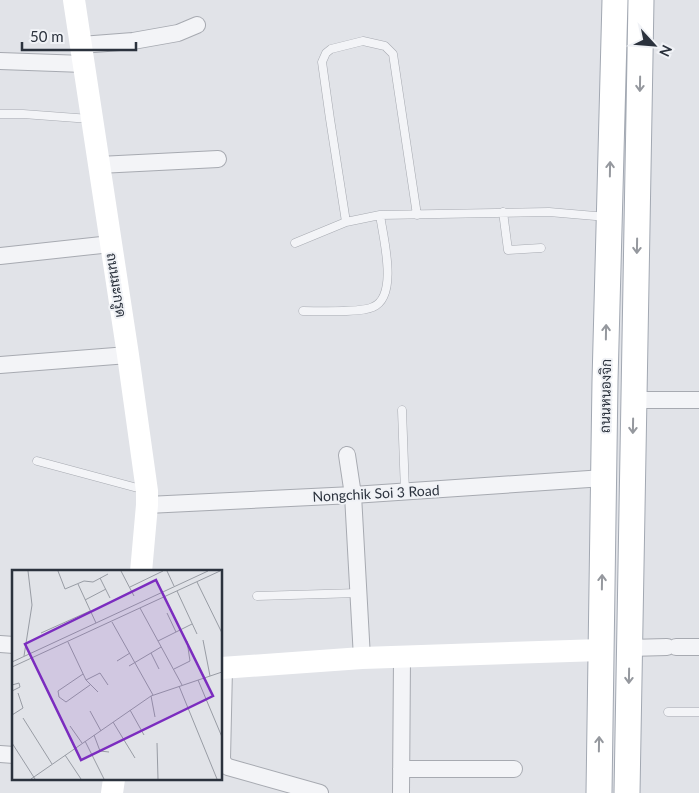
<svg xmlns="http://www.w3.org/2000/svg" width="699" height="793" font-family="Lato,Sarabun,sans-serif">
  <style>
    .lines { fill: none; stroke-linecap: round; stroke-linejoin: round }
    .lane-casing { stroke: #a7aab1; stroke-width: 9 }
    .street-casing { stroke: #a7aab1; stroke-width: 18 }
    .primary-casing { stroke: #a2a8b2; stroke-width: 27 }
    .lane { stroke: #f3f4f7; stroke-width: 8 }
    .street { stroke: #f3f4f7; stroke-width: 16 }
    .secondary { stroke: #fff; stroke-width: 22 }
    .primary { stroke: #fff; stroke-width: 25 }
    .oneway { stroke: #95989e }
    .labels { text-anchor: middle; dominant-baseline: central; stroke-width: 4; stroke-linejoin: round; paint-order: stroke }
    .street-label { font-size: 14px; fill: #2b323d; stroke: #f0f2f6 }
    .inset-road { fill: none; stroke: #989ca4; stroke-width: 1 }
    .view { fill: #7b2cbf; fill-opacity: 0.15; stroke: #7b2cbf; stroke-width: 2.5 }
    .inset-edge { fill: none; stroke: #2b323d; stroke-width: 2.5 }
  </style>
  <rect width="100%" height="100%" fill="#e1e3e8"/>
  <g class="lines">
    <g class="lane-casing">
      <path id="lane" d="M0 114H23L90 119
        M503 212 508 250 541 248
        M346 222 330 119 322 62 326 53 331 49 363 41 385 46 393 54 417 215
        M295 243 346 222 380 215 549 212 607 217
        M303 311C320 311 360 313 373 307 399 296 383 237 380 215
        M402 410 405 492
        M37 461 145 490
        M257 596 358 593
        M668 712H699"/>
    </g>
    <g class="street-casing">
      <path id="street" d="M81 45 133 41 178 33 197 25
        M0 61 84 64
        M99 165 218 159
        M0 256 111 244
        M0 365 128 355
        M634 400H699
        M347 455 353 495 362 658
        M147 505 353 495 604 478
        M0 644 14 645
        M676 647H699
        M629 648 667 647
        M224 668 222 759 224 764 228 767 320 793
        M0 754 14 755
        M401 769H514
        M401 793 402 658"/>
    </g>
    <g class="primary-casing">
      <path id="primary" d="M599 793 605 381 615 0
        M627 793 641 0"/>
    </g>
    <use href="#lane" class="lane"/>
    <use href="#street" class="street"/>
    <path class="secondary" d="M74 0 128 355 147 491V505L141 572
      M221 668 362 658 601 650
      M112 793 114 779"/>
    <use href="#primary" class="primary"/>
  </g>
  <defs><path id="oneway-shaft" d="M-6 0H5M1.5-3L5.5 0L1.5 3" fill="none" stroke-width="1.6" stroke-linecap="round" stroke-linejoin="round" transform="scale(1.25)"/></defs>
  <g class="oneway">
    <use href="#oneway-shaft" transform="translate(640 84) rotate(91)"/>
    <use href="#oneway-shaft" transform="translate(610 169) rotate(-89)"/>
    <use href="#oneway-shaft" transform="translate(637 246) rotate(91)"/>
    <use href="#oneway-shaft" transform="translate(606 332) rotate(-89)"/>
    <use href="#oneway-shaft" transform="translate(633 426) rotate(91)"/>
    <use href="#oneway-shaft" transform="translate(602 582) rotate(-89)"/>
    <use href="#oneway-shaft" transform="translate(629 676) rotate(91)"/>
    <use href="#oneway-shaft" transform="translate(599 744) rotate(-89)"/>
  </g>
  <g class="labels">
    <g class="street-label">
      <text transform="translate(117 285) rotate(81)">ถนนมะกรูด</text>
      <text transform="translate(605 396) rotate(-89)">ถนนหนองจิก</text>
      <text transform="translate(376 493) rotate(-3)">Nongchik Soi 3 Road</text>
    </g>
  </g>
  <g transform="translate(12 570)">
    <rect width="210" height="210" fill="#e1e3e8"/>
    <path class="inset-road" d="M46 1 53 19 72 11 81 12 96 4M109 1 122 26M155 1 162 16M88 8 98 28M185 12 210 63M66 14 84 53M118 17 151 1M165 21 185 64M73 30 94 19M128 38 170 115M155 43 164 62M100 52 141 125M29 63 78 41M191 70 198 106M146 71 180 54M56 72 74 110 86 122M139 83 147 99M12 86 20 35 16 1M105 91 118 83M0 92 196 1M117 96 149 77M0 97 208 1M162 99 178 91 175 71M71 104 46 121 47 127 54 132 78 115M74 110 88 103 96 115M186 110 210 167M0 115 7 113 8 117 0 121M167 116 205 209M139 126 143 147M118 140 132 165M78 141 89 161M0 145 11 138 6 123M11 148 40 194M101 152 123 188M58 156 70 173M82 165 88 181 97 182M73 171 92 209M0 173 23 209M145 173 146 209M53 185 69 209M19 209 139 126 210 102"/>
    <path class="view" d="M144 10 201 126 69 190 13 74Z"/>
    <rect width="210" height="210" class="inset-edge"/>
  </g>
  <g transform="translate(654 45) rotate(116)" stroke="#f0f2f6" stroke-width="4" paint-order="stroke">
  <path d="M0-4L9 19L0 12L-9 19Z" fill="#2b323d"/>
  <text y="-8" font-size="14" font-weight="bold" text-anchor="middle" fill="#2b323d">N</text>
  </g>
  <path d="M22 42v8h114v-8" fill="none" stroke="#2b323d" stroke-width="2.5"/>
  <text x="30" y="42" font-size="15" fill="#2b323d" stroke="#f0f2f6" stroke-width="4" paint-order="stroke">50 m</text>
</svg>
